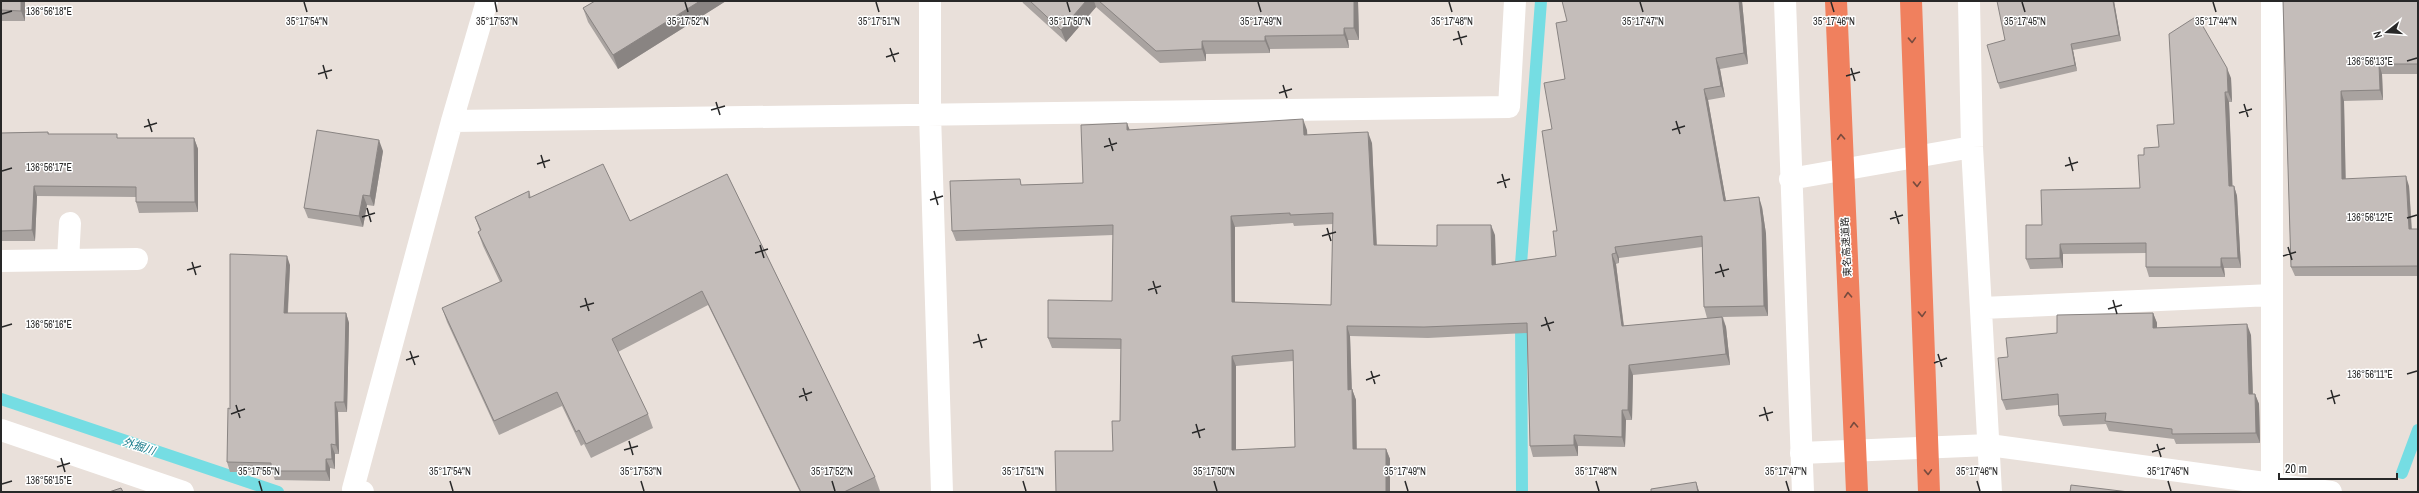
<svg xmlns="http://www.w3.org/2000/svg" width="2419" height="493" font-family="'Archivo Narrow','Noto Sans JP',sans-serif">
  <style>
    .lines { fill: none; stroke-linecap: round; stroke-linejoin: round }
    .stream { stroke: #75dde3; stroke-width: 12 }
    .minor { stroke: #fff; stroke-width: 22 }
    .tertiary { stroke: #fff; stroke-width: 22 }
    .motorway { stroke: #f0805e; stroke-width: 22 }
    .wall { fill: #a9a3a0; fill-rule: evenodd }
    .shaded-wall { fill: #898482 }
    .building { fill: #c4bdba; stroke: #898482; fill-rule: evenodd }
    .oneway { stroke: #784b3e }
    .ticks { fill: none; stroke: #282828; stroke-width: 1.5 }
    .labels { text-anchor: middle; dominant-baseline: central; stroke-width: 3; stroke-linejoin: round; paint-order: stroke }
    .street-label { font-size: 10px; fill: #282828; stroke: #fff }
    .water-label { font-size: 11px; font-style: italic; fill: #187b8b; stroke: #fff }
    .ticks-label { font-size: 10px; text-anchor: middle; fill: #282828; stroke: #fff; stroke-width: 3; stroke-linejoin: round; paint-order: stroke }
  </style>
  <rect width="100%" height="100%" fill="#e9e0da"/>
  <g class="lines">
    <path class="stream" d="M1520 277 1541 1
      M1521 317 1522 492
      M1 399 278 492
      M2402 473 2418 430"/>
    <path class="minor" d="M930 1V114L942 492
      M1785 1 1803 492
      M1969 1 1972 147 1991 492
      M452 121 1509 107 1515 1
      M1790 179 1972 147
      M68 260 70 223
      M1 261 137 259
      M1982 308 2272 295
      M1 430 183 492
      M363 492 353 489 452 121 487 1
      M2272 492V1"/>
    <path class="tertiary" d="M1801 453 1989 445 2331 492"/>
    <path class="motorway" d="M1836 1 1857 492
      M1911 1 1929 492"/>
  </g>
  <path class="wall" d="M1 1H25V21H1Z
    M595 1H726L618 69 588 22 583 8Z
    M1022 1H1358L1359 40H1348L1349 48 1270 49V53L1206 54V61L1160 63 1096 7 1066 42 1023 3Z
    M1742 1 1748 64 1720 69 1725 97 1708 100 1726 201 1762 207 1766 234 1768 316 1723 317 1726 327 1730 365 1633 375 1632 420H1626L1625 447 1578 446V456L1533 457 1530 446 1527 333 1428 338 1350 336 1352 389 1356 400V449H1386L1390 459V492H1056L1113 451 1120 421 1121 349 1052 348 1048 338 1112 301 1113 235 956 241 952 231 1023 185 1083 183 1130 130H1307V135L1372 143 1377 245 1437 246 1495 235 1496 265 1556 256 1557 231 1552 129 1565 79ZM1293 223 1294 226 1333 224 1331 305 1235 302V227ZM1702 247 1704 307 1707 318H1715L1624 326 1616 264 1619 263V258ZM1293 361 1295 447 1236 450V366Z
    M2114 1 2121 41 2073 50 2077 71 2000 89 1998 83 2005 40Z
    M2283 1H2418V74H2382L2383 100 2344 101 2345 179 2409 186 2412 229H2418V276H2295L2291 267Z
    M2231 78 2232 102H2229L2232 186H2234L2237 196 2241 268H2224L2225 277H2149L2146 267V253L2063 254V268L2030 269 2026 259 2042 225 2140 188 2144 155 2159 147 2174 124Z
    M48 132 49 134 118 138H194L198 149V212L139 213 136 202V197L37 196 35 241H1V133Z
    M383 151 374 206 367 205 363 227 308 218 304 208Z
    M727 174 875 477 880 491 877 492H800L708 305 618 352 648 414 653 428 591 458 584 444 581 446 562 406 499 435 447 322 442 308 500 282 483 246 478 232 480 231 475 217 529 191 531 198 630 221Z
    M290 265 288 313H346L349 323 347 412H338L339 454H335V469L330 468V481L275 480 272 472H230L227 462 230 409Z
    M2153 313 2157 323V328L2251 335 2253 394H2255L2259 404 2260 443 2176 444 2174 439 2109 431 2106 424 2063 426 2059 416 2058 405 2006 410 2002 400 2008 357 2057 333Z"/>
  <path class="shaded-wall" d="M21 1H25V21L21 11Z
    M700 1H726L618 69 613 55Z
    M1086 1H1094L1096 7 1066 42 1061 30Z
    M1354 1H1358L1359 40 1354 28Z
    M1739 1H1742L1748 64 1744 53Z
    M2113 1H2114L2121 41 2119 35Z
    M1344 28 1348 40 1349 48 1344 35Z
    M1265 36 1270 49V53L1265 41Z
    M1202 41 1206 54V61L1202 49Z
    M2071 44 2073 50 2077 71 2075 65Z
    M1716 58 1720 69 1725 97 1721 86Z
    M2379 64 2382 74 2383 100 2380 90Z
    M2227 68 2231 78 2232 102 2228 92Z
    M1704 89 1708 100 1728 212 1724 201Z
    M2341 91 2344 101 2346 189 2342 179Z
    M2225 92 2229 102 2233 196 2229 186Z
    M1303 119 1307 130 1308 145 1304 135Z
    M1127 123 1131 133 1127 130Z
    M1368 132 1372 143 1377 256 1374 245Z
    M194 138 198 149V212L195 202Z
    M379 140 383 151 374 206 370 196Z
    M2406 176 2409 186 2412 239 2409 229Z
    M34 186 37 196 35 241 32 230Z
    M2234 186 2237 196 2241 268 2238 258Z
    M363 195 367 205 363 227 359 216Z
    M1759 197 1762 207 1766 234 1768 316 1764 306Z
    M1231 216 1235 227V312L1232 302Z
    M1491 225 1495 235 1496 276 1492 265Z
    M2060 244 2063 254V268L2060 258Z
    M1615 247 1619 258V263L1616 253Z
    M1612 254 1616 264 1625 337 1622 326Z
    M287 256 290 265 287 323 284 313Z
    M2221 258 2224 268 2225 277 2221 267Z
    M346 313 349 323 347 412 344 402Z
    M2153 313 2157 323V338L2153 328Z
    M1722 317 1726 327 1730 365 1726 354Z
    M2247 324 2251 335 2253 404 2249 394Z
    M1347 326 1350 336 1352 400 1348 390Z
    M1232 356 1236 366V460L1232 450Z
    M1629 365 1633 375 1632 420 1628 410Z
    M1352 389 1356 400 1357 460 1353 449Z
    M2255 394 2259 404 2260 443 2256 433Z
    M335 402 338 412 339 454 336 445Z
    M1622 410 1626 420 1625 447 1622 437Z
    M1574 435 1578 446V456L1574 445Z
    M331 444 335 454V469L332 459Z
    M1386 449 1390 459V492H1386Z
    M326 459 330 468V481L326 471Z
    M1696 482 1699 491 1700 492H1698Z"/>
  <path class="building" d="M1 1H21V11L1 10Z
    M595 1H700L613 55 583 8Z
    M1030 1H1086L1061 30Z
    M1099 1H1354V28H1344V35L1265 36V41H1202V49L1156 51Z
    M1562 1H1739L1744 53 1716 58 1721 86 1704 89 1724 201 1759 197 1762 223 1764 306 1704 307 1702 236 1615 247 1616 253 1612 254 1622 326 1722 317 1726 354 1629 365 1628 410H1622V437L1574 435V445L1530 446 1527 323 1424 327 1347 326 1348 390 1352 389 1353 449H1386V492H1056L1055 451H1113L1112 421H1120L1121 339 1048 338V300L1112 301 1113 225 952 231 950 181 1020 179 1021 185 1083 183 1081 125 1127 123V130L1303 119 1304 135 1368 132 1374 245 1437 246V225H1491L1492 265 1556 256 1553 231H1557L1542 131 1552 129 1544 83 1565 79 1556 23 1567 21ZM1290 213V215L1333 213 1331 305 1232 302 1231 216ZM1293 350 1295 447 1232 450V356Z
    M1997 1H2113L2119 35 2071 44 2075 65 1998 83 1987 45 2005 40Z
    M2283 1H2418V64H2379L2380 90 2341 91 2342 179 2406 176 2409 229H2418V266L2291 267Z
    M2197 16 2227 68 2228 92H2225L2229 186H2234L2238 258H2221V267H2146V243L2060 244V258L2026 259V225H2042L2041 190 2140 188 2138 155H2144V148L2159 147 2157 125 2174 124 2169 34Z
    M317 130 379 140 370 196 363 195 359 216 304 208Z
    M48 132V134H117V138H194L195 202H136V187L34 186 32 230 1 231V133Z
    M603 164 630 221 727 174 875 477 844 492H801L702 291 612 339 648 414 586 444 579 430 576 432 557 392 494 421 442 308 502 281 478 232 481 230 475 217 529 191V198Z
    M230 254 287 256 284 313H346L344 402H335L336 445 331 444 332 459H326V471H271V463L227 462 228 408 230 409Z
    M2153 313V328L2247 324 2249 394H2255L2256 433 2172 434V429L2105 421 2106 413 2059 416 2058 394 2002 400 1998 358 2008 357 2006 338 2057 333V315Z
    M1696 482 1698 492H1651V489Z
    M2071 485 2129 492H2070Z
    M121 488 123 492H109Z"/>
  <defs><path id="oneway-chevron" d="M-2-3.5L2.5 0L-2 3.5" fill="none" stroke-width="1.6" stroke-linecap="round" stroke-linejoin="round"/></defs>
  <g class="oneway">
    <use href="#oneway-chevron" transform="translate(1912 40) rotate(88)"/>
    <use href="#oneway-chevron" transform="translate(1841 137) rotate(-93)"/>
    <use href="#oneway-chevron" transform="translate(1917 184) rotate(88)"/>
    <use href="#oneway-chevron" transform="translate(1848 295) rotate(-93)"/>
    <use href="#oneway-chevron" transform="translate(1922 314) rotate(88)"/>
    <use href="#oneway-chevron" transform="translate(1854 425) rotate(-93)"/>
    <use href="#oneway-chevron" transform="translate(1928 472) rotate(88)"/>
  </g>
  <path class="ticks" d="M304 2 307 12M495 2 497 12M685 2 688 12M876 2 879 12M1067 2 1070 12M1258 2 1261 12M1449 2 1452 12M1640 2 1643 12M1831 2 1834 12M2022 2 2025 12M2213 2 2216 12M2 14 12 11M1458 31 1462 45M1453 40 1467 36M890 48 895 62M886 57 899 53M2407 61 2417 58M323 65 327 79M1851 68 1855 81M318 74 332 70M1846 76 1860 72M1283 85 1287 98M1279 93 1292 89M716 102 720 115M2244 104 2248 117M711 110 725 106M2239 113 2252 109M148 119 152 132M1676 121 1680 134M144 127 157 123M1672 130 1685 126M1109 138 1113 151M1104 147 1117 143M541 155 545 168M2069 157 2073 171M537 164 550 160M2065 166 2078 162M2 171 12 168M1502 174 1506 188M1497 183 1510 179M934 191 938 205M930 200 943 196M367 208 371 222M1895 211 1899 224M362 217 375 213M2407 218 2417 215M1890 219 1903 215M1327 228 1331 241M1322 236 1336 232M760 245 764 258M2288 247 2292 260M755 253 768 249M2283 256 2296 252M192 262 196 275M1720 264 1724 277M187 270 201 266M1715 273 1729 269M1153 281 1157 294M1148 290 1161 286M585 298 589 311M2113 300 2117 314M580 307 594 303M2108 309 2122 305M1545 317 1550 331M1541 326 1554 322M2 327 12 324M978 334 982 348M973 343 987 339M410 351 415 365M1938 354 1942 367M406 360 419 356M1934 363 1947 358M1371 371 1375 384M2407 374 2417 371M1366 380 1380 375M803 388 807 401M2331 390 2335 404M799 397 812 392M2327 399 2340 395M236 405 240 418M1764 407 1768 421M231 414 245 409M1759 416 1773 412M1196 424 1200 438M1192 433 1205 429M629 441 633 455M2157 444 2161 457M624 450 638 446M2152 452 2165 448M61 458 65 472M57 467 70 463M259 481 262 491M450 481 453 491M641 481 644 491M832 481 835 491M1023 481 1026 491M1214 481 1217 491M1405 481 1408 491M1596 481 1599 491M1786 481 1789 491M1977 481 1980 491M2168 481 2171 491M2 484 12 481"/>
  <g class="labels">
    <g class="street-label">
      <text transform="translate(1846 247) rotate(-93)">東名高速道路</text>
    </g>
    <g class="water-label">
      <text transform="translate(139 446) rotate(18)">外掘川</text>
    </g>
  </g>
  <g class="ticks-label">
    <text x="49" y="15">136°56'18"E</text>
    <text x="307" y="25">35°17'54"N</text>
    <text x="497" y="25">35°17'53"N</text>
    <text x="688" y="25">35°17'52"N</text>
    <text x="879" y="25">35°17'51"N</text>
    <text x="1070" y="25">35°17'50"N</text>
    <text x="1261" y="25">35°17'49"N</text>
    <text x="1452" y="25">35°17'48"N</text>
    <text x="1643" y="25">35°17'47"N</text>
    <text x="1834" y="25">35°17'46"N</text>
    <text x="2025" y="25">35°17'45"N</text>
    <text x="2216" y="25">35°17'44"N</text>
    <text x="2370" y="65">136°56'13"E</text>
    <text x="49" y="171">136°56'17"E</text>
    <text x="2370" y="221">136°56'12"E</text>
    <text x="49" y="328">136°56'16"E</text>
    <text x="2370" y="378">136°56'11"E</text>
    <text x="259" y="475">35°17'55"N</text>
    <text x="450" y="475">35°17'54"N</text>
    <text x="641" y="475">35°17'53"N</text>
    <text x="832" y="475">35°17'52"N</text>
    <text x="1023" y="475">35°17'51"N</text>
    <text x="1214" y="475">35°17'50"N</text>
    <text x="1405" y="475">35°17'49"N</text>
    <text x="1596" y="475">35°17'48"N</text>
    <text x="1786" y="475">35°17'47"N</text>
    <text x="1977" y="475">35°17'46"N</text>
    <text x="2168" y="475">35°17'45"N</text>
    <text x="49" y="484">136°56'15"E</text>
  </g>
  <rect width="2419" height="493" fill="none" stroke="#282828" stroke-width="4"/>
  <g transform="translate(2387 32) rotate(253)" stroke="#ffffff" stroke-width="3" paint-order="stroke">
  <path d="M0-3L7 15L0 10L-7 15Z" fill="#282828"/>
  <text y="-6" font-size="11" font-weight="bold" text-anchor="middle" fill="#282828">N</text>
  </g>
  <path d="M2279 473v6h118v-6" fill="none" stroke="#282828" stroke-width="2"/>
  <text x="2285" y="473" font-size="12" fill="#282828" stroke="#ffffff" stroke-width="3" paint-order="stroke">20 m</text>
</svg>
